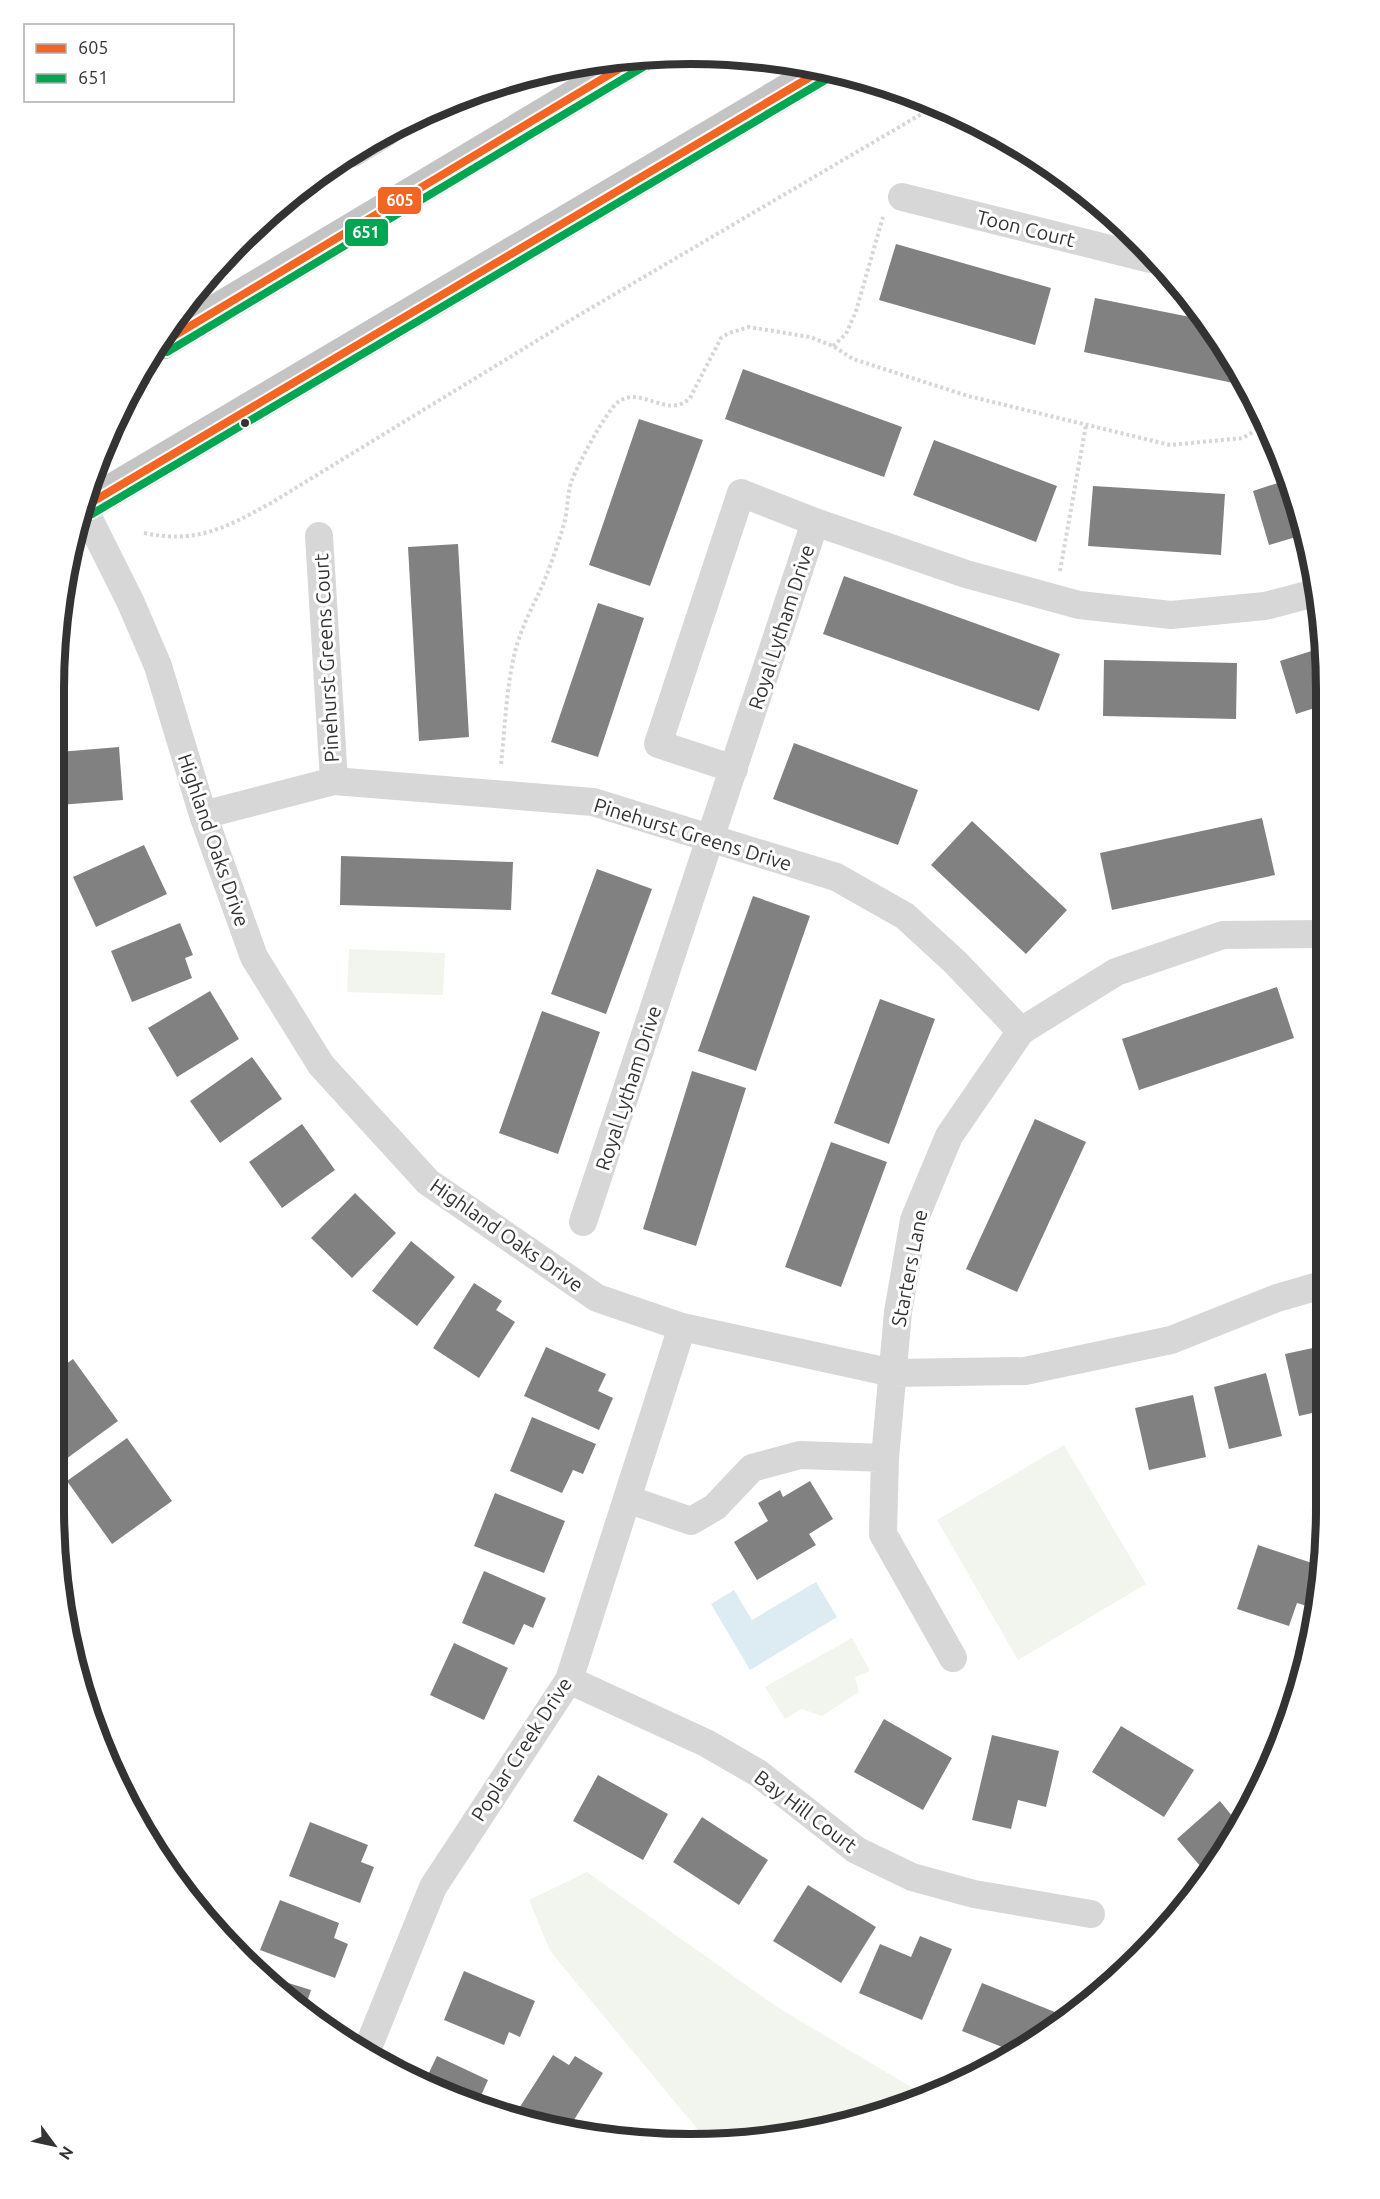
<svg xmlns="http://www.w3.org/2000/svg" width="1380" height="2199" font-family="Ubuntu,sans-serif">
  <style>
    .green { fill: #f1f5ed }
    .water { fill: #ddebf3 }
    .building { fill: #818181 }
    .lines { fill: none; stroke-linecap: round; stroke-linejoin: round }
    .path { stroke: #d6d6d6; stroke-width: 4; stroke-dasharray: 3 3; stroke-linecap: butt }
    .street { stroke: #d7d7d7; stroke-width: 28 }
    .highway { stroke: #c4c4c4; stroke-width: 33 }
    .bus-1-casing { stroke: #fff; stroke-width: 12 }
    .bus-2-casing { stroke: #fff; stroke-width: 12 }
    .bus-1 { stroke: #f26522; stroke-width: 8 }
    .bus-2 { stroke: #00a651; stroke-width: 8 }
    .bus-dot { fill: #333; stroke: #fff; stroke-width: 2 }
    .labels { text-anchor: middle; dominant-baseline: central; stroke-width: 6; stroke-linejoin: round; paint-order: stroke }
    .street-label { font-size: 20px; fill: #333; stroke: #fff }
    .rim { fill: none; stroke: #333; stroke-width: 8 }
    .line-badge { stroke: #fff; stroke-width: 2 }
    .badge-label { font-size: 16px; text-anchor: middle; font-weight: bold; fill: #fff }
  </style>
  <rect width="100%" height="100%" fill="#fff"/>
  <path class="green" d="M349 949 445 953 443 995 347 992Z
    M1064 1445 1146 1584 1018 1660 937 1520Z
    M852 1638 870 1671 855 1677 859 1692 822 1716 802 1709 785 1719 765 1687Z
    M587 1872 777 2007 926 2096 855 2123 773 2140 708 2142 550 1951 529 1900Z"/>
  <path class="water" d="M816 1582 837 1617 750 1670 711 1604 734 1590 752 1620Z"/>
  <path class="building" d="M896 244 1051 288 1035 345 879 300Z
    M1095 298 1205 320 1244 382 1243 385 1084 352Z
    M743 369 902 427 884 477 725 419Z
    M639 419 703 440 650 586 589 565Z
    M934 440 1057 486 1036 542 913 495Z
    M1287 480 1306 534 1269 545 1253 491Z
    M1093 486 1225 494 1221 555 1088 546Z
    M458 544 469 737 419 741 408 547Z
    M844 576 1060 654 1039 711 823 634Z
    M598 603 644 618 598 757 551 742Z
    M1324 647V705L1296 714 1280 661Z
    M1104 660 1237 663 1236 719 1103 716Z
    M794 743 918 790 898 845 773 799Z
    M119 747 123 800 59 805V752Z
    M1262 818 1275 875 1112 910 1100 853Z
    M972 821 1067 910 1026 954 931 865Z
    M1319 822H1324V880H1316Z
    M144 845 167 894 96 927 73 877Z
    M341 856 513 862 511 910 340 905Z
    M597 869 652 889 606 1014 551 994Z
    M753 896 810 916 756 1071 698 1051Z
    M180 923 193 955 185 958 192 978 132 1002 111 951Z
    M1277 987 1294 1038 1139 1090 1122 1039Z
    M210 991 239 1039 177 1077 148 1028Z
    M880 999 935 1019 889 1144 834 1123Z
    M542 1011 600 1032 558 1154 499 1133Z
    M252 1057 282 1099 220 1143 190 1101Z
    M692 1071 746 1088 696 1246 643 1229Z
    M1035 1119 1086 1142 1017 1292 966 1269Z
    M302 1124 335 1170 282 1208 249 1162Z
    M831 1142 887 1162 841 1287 785 1267Z
    M355 1193 396 1233 352 1278 311 1238Z
    M411 1241 455 1277 417 1326 372 1291Z
    M474 1283 502 1301 496 1310 515 1322 479 1378 433 1348Z
    M1322 1346 1321 1411 1299 1416 1285 1354Z
    M546 1347 606 1374 598 1391 613 1398 599 1430 524 1396Z
    M73 1359 118 1421 62 1462 59 1459V1369Z
    M1266 1373 1282 1436 1229 1449 1214 1387Z
    M1193 1395 1206 1457 1149 1470 1135 1408Z
    M532 1417 596 1444 583 1474 573 1470 562 1493 510 1471Z
    M127 1438 172 1501 112 1544 67 1481Z
    M810 1481 833 1519 809 1534 816 1545 757 1580 734 1542 768 1521 758 1503 780 1490 783 1497Z
    M495 1493 565 1521 544 1573 474 1546Z
    M1258 1545 1321 1566V1592L1316 1609 1297 1603 1289 1626 1237 1609Z
    M484 1571 546 1598 533 1628 524 1624 514 1645 462 1623Z
    M454 1643 508 1668 484 1720 430 1695Z
    M884 1719 952 1758 923 1810 854 1772Z
    M1121 1726 1194 1770 1164 1817 1092 1772Z
    M992 1735 1059 1751 1046 1807 1018 1800 1011 1829 972 1820Z
    M598 1775 668 1814 643 1860 573 1821Z
    M1220 1801 1237 1822 1207 1874 1177 1839Z
    M702 1817 768 1860 739 1905 673 1862Z
    M310 1822 368 1845 361 1862 374 1867 360 1903 289 1876Z
    M808 1885 876 1927 841 1983 773 1941Z
    M280 1900 339 1923 334 1938 348 1944 335 1978 260 1950Z
    M920 1936 952 1949 922 2020 859 1993 880 1944 911 1957Z
    M464 1971 535 2001 520 2037 509 2032 504 2045 444 2020Z
    M256 1973 311 1990 305 2008 318 2012 315 2022 303 2013Z
    M982 1983 1055 2012 1045 2036 1017 2053 962 2031Z
    M553 2055 569 2065 575 2056 603 2073 569 2128 527 2119 516 2113Z
    M437 2056 488 2080 476 2107 424 2083Z
    M627 2128 640 2142 617 2137Z"/>
  <g class="lines">
    <path class="path" d="M833 346 846 334 856 311 883 217
      M144 533C197 544 225 528 271 503L574 318 935 106
      M1060 571 1086 425
      M59 614 69 604 75 591
      M501 764C505 729 506 691 514 656 519 634 529 613 539 593 549 571 557 547 564 524 568 510 567 493 572 480 578 464 604 416 615 405 637 381 667 421 690 398L721 338 729 333 749 327 810 337 833 346 853 359 968 396 1170 445 1243 438 1266 424"/>
    <path class="street" d="M353 153 387 132
      M902 197 1150 259
      M85 511 131 603 158 666 203 815 254 957 321 1065 428 1182 597 1298 682 1327 893 1373 1025 1371 1171 1340 1277 1298 1322 1285
      M319 536 334 781
      M734 769 658 744 741 493 815 522
      M203 815 334 781 593 802 836 877 905 916 955 962 1021 1031
      M583 1222 815 522 966 574 1079 605 1171 615 1265 606 1315 593
      M627 1499 691 1521 715 1507 752 1468 800 1455 885 1458
      M953 1658 883 1534 885 1458 898 1312 914 1220 949 1136 1021 1031 1116 972 1223 935 1323 934
      M569 1680 706 1743 758 1773 856 1850 912 1877 974 1894 1091 1914
      M365 2055 433 1887 569 1680 682 1327"/>
    <path class="highway" d="M162 343 638 58
      M87 505 822 70"/>
    <g class="bus-1-casing">
      <path id="bus-1" d="M162 343 637 58
        M87 505 822 70"/>
    </g>
    <g class="bus-2-casing">
      <path id="bus-2" d="M167 352 643 67
        M92 514 827 79"/>
    </g>
    <use href="#bus-1" class="bus-1"/>
    <use href="#bus-2" class="bus-2"/>
  </g>
  <circle class="bus-dot" cx="245" cy="423" r="5"/>
  <g class="labels">
    <g class="street-label">
      <text transform="translate(1026 228) rotate(14)">Toon Court</text>
      <text transform="translate(781 627) rotate(-72)">Royal Lytham Drive</text>
      <text transform="translate(326 658) rotate(-93)">Pinehurst Greens Court</text>
      <text transform="translate(693 834) rotate(17)">Pinehurst Greens Drive</text>
      <text transform="translate(214 840) rotate(71)">Highland Oaks Drive</text>
      <text transform="translate(628 1088) rotate(-72)">Royal Lytham Drive</text>
      <text transform="translate(507 1235) rotate(35)">Highland Oaks Drive</text>
      <text transform="translate(909 1268) rotate(-79)">Starters Lane</text>
      <text transform="translate(521 1749) rotate(-57)">Poplar Creek Drive</text>
      <text transform="translate(806 1811) rotate(37)">Bay Hill Court</text>
    </g>
  </g>
  <path d="M0 0H1380V2199H0ZM690 64H690A626 626 0 0 1 1316 690V1508A626 626 0 0 1 690 2134H690A626 626 0 0 1 64 1508V690A626 626 0 0 1 690 64Z" fill="#fff" fill-rule="evenodd"/>
  <path class="rim" d="M690 64H690A626 626 0 0 1 1316 690V1508A626 626 0 0 1 690 2134H690A626 626 0 0 1 64 1508V690A626 626 0 0 1 690 64Z"/>
  <g class="line-badge">
    <rect x="377" y="186" width="45" height="29" rx="6" fill="#f26522"/>
    <rect x="344" y="218" width="45" height="29" rx="6" fill="#00a651"/>
  </g>
  <g class="badge-label">
    <text x="400" y="206">605</text>
    <text x="366" y="238">651</text>
  </g>
  <rect x="24" y="24" width="210" height="78" fill="#ffffff" stroke="#adadad" stroke-width="1.5"/>
  <rect x="36" y="44" width="30" height="9" fill="#f26522" stroke="#adadad" stroke-width="1.5"/>
  <text x="78" y="54" font-size="18" fill="#333333">605</text>
  <rect x="36" y="74" width="30" height="9" fill="#00a651" stroke="#adadad" stroke-width="1.5"/>
  <text x="78" y="84" font-size="18" fill="#333333">651</text>
  <g transform="translate(54 2145) rotate(123)" stroke="#ffffff" stroke-width="4.5" paint-order="stroke">
  <path d="M0-4.5L10 22L0 15L-10 22Z" fill="#333333"/>
  <text y="-9" font-size="16" font-weight="bold" text-anchor="middle" fill="#333333">N</text>
  </g>
</svg>
